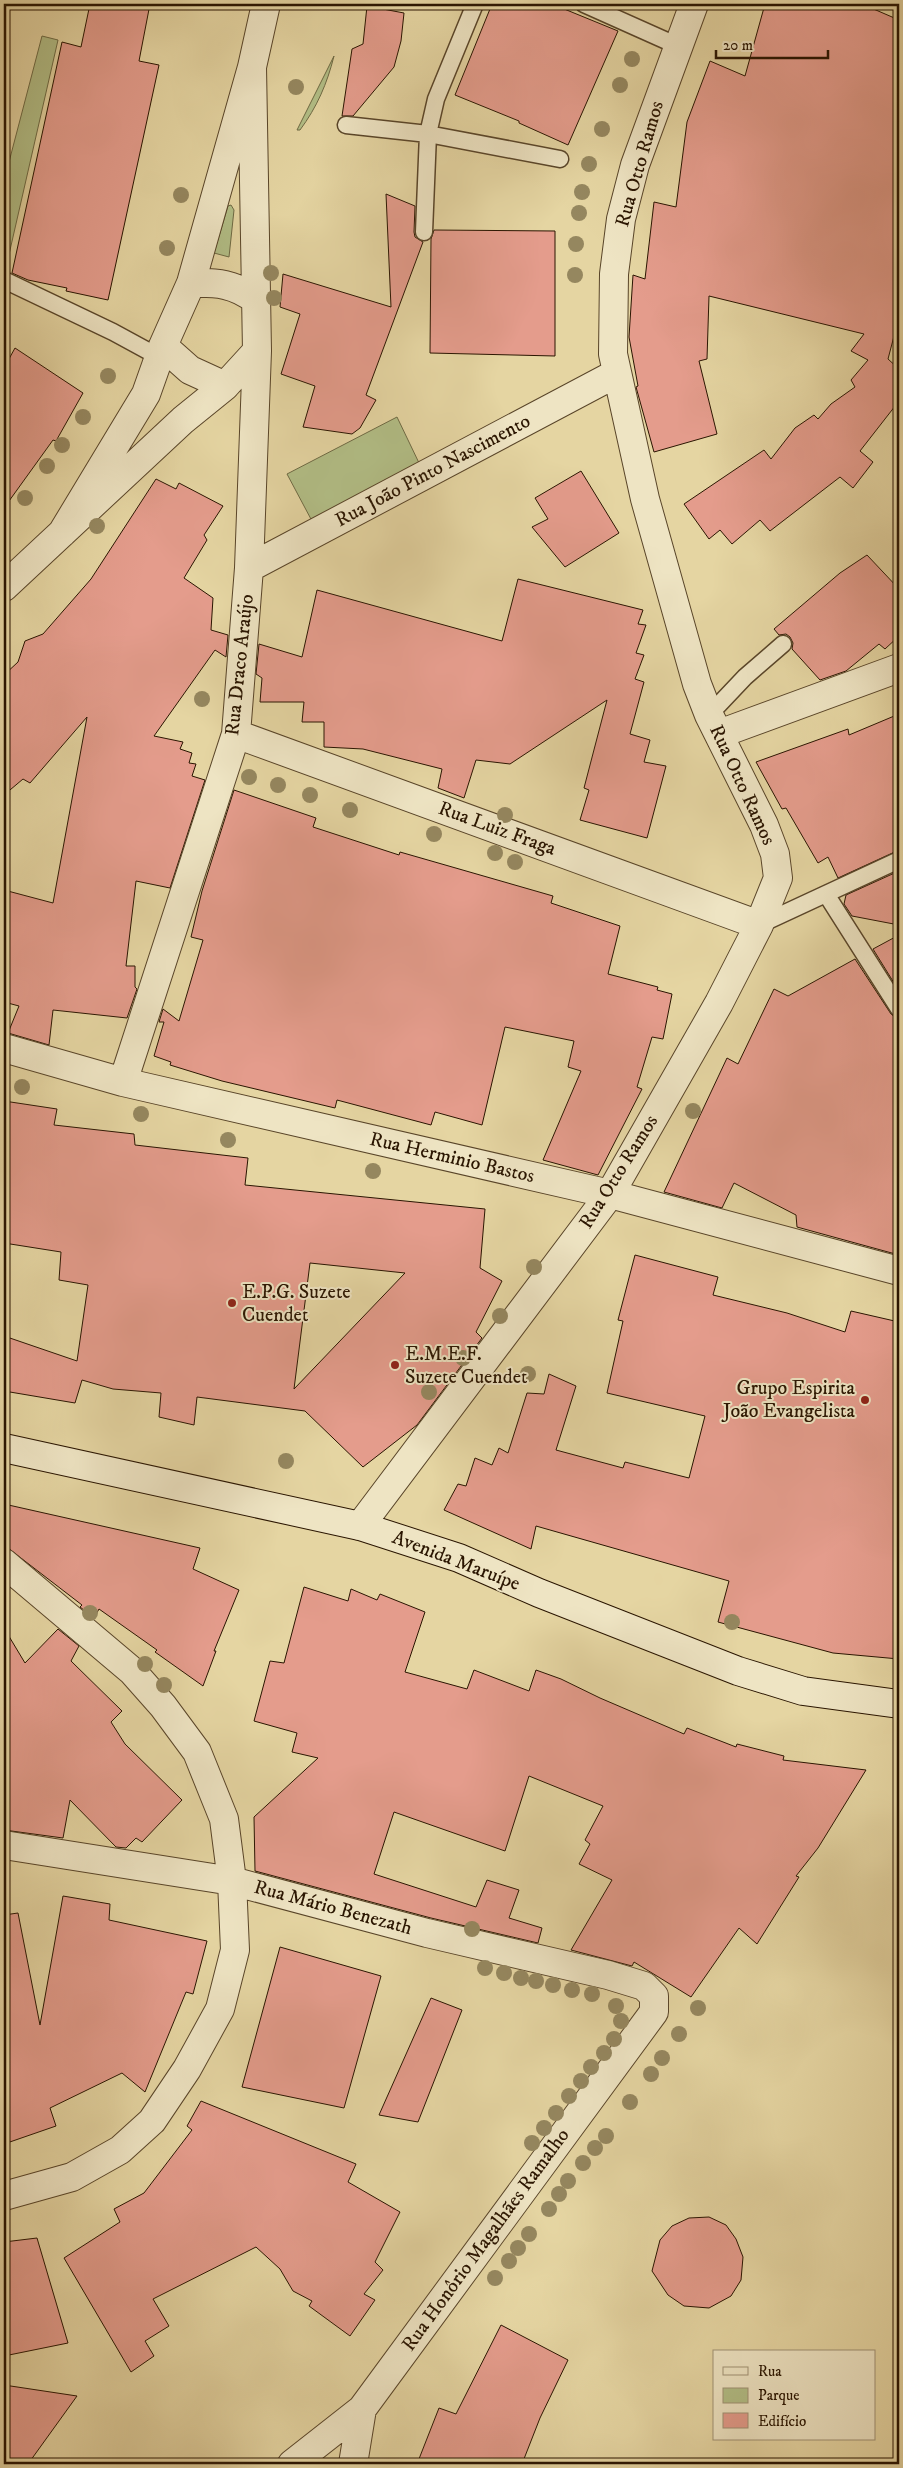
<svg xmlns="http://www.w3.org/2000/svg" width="903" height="2468" font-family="'IM FELL DW Pica',serif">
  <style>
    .green { fill: #b2be86; stroke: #6e6a44 }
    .building { fill: #e49c8c; stroke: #2a1501; fill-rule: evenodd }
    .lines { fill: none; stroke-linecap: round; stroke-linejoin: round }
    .service-casing { stroke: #594529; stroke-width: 19 }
    .minor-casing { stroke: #594529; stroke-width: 30 }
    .secondary-casing { stroke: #2a1501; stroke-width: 30 }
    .service { stroke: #eee4c3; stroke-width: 16 }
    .minor { stroke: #eee4c3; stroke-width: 28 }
    .secondary { stroke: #eee4c3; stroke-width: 28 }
    .tree { fill: #95875f }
    .poi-dot { fill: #8f2418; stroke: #eee4c3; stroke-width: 2 }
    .labels { text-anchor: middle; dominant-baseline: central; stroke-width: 4; stroke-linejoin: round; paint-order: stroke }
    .street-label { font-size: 20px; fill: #2a1501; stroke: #eee4c3 }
    .poi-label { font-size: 20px; fill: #2a1501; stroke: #eee4c3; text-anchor: start }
  </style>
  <rect width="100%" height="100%" fill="#e5d5a2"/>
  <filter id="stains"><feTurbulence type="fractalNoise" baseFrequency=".004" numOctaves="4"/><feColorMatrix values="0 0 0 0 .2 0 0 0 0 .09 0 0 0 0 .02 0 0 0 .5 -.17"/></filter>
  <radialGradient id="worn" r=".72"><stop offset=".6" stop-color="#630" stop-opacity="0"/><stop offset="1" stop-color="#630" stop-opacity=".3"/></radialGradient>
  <path class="green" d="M42 36 58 40 5 272 4 181Z
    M334 56C327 84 317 107 300 130H297Z
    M231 205 234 210 229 257 214 253 228 206Z
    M397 417 420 465 312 521 287 474Z"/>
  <path class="building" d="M90 4H150L139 61 159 65 108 300 66 291 67 288 28 280 12 273 62 42 81 47Z
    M492 4H552L618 31 568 145 519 123V121L455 95Z
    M765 4H862L899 20V317L888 359 899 369V401L860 451 873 462 853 488 840 477 770 531 760 520 732 544 720 530 709 539 684 504 764 450 771 459 795 428 814 415 818 419 831 404 855 387 851 380 868 360 851 351 864 334 709 296 707 359 699 361 717 434 654 452 636 387 638 386 629 337 633 275 645 279 654 202 676 207 687 122 710 61 745 76Z
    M367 6 404 13 401 41 394 67 353 116H342L352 49 363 44Z
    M386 194 415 206 414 232 415 237 423 242 366 395 376 400 360 428 352 434 303 427 315 386 281 374 300 314 280 307 283 274 391 307Z
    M434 230 555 231V356L430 353 431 239Z
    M15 348 83 393 56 441 53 440 4 508V368Z
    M581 471 619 533 565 567 532 527 548 519 535 498Z
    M156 479 176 489 179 483 223 506 204 535 207 540 184 578 213 598 211 630 228 635 226 657 215 650 154 736 183 742 180 749 192 753 189 763 196 764 192 776 205 780 170 888 136 881 126 966H135V987L137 989 127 1018 53 1010 49 1045 8 1033 19 1006 4 1002V890L53 903 87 717 30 783 23 779 4 795V675L18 662 25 641 43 634 91 579Z
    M867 555 899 589V636L885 649 879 644 846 671 820 680 792 649 793 643 790 637 786 634 779 635 774 629 840 573Z
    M518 579 643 610 638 624 646 625 636 653 644 655 635 679 644 682 630 734 650 740 644 762 666 766 647 838 580 820 589 790 584 788 607 700 510 764 476 760 464 798 438 788 442 769 363 749 324 747V722H302L304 702H260L262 678 256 674 259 644 302 657 317 590 502 641Z
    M899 714V850L838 878 828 857 818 863 786 808 782 809 756 762 848 729 849 735Z
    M234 790 316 818 313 827 399 855 400 852 553 896 551 903 620 926 608 974 658 987 657 990 672 994 663 1039 652 1037 637 1087 642 1089 598 1175 543 1160 581 1071 568 1067 574 1041 505 1027 482 1125 435 1112 431 1125 337 1100 335 1108 222 1081 170 1065 171 1062 154 1056 164 1022H159L163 1009 179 1021 203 940 191 937 202 891Z
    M899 871V925L852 916 844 904 846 895Z
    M899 935V991L873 949Z
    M855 959 891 1014 899 1019V1255L797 1227 796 1215 734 1183 722 1208 664 1192 727 1058 738 1064 774 989 788 996Z
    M4 1101 57 1109 54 1125 134 1134 135 1145 248 1158 245 1185 485 1209 480 1268 502 1281 476 1332 482 1338 417 1425 363 1467 305 1411 197 1397 194 1425 159 1417 161 1393 113 1389 82 1380 75 1403 4 1391V1336L77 1361 88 1285 59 1280 61 1252 4 1243ZM310 1263 405 1273 294 1389Z
    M635 1255 718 1277 713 1295 787 1313 845 1332 851 1311 899 1322V1659L833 1653 718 1622 729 1581 536 1526 531 1549 444 1510 458 1484 466 1486 475 1458 492 1465 499 1448 508 1453 527 1393 544 1394 549 1374 576 1386 556 1450 623 1468 625 1462 689 1478 705 1416 607 1393 623 1321 618 1320Z
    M4 1504 200 1548 193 1569 239 1590 214 1651H216L203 1686 155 1652 157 1650 99 1609 94 1618 80 1607 82 1605 4 1545Z
    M304 1587 348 1601 351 1589 377 1600 380 1594 425 1612 405 1672 467 1689 474 1670 529 1691 536 1670 561 1679 600 1698 684 1734 687 1728 736 1747 737 1744 784 1756 783 1760 866 1770 818 1848 796 1876 799 1877 757 1944 739 1928 691 1997 634 1962 632 1966 571 1950 612 1880 579 1864 590 1844 585 1840 603 1806 529 1776 505 1851 394 1812 374 1874 476 1907 487 1880 519 1890 509 1918 542 1928 538 1943 431 1918 255 1871 254 1817 318 1758 292 1752 297 1733 254 1721 270 1661 284 1663Z
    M4 1628 25 1663 58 1629 79 1646 71 1661 122 1711 111 1722 125 1744 182 1800 142 1842 136 1838 126 1848 116 1847 70 1800 63 1838 4 1830Z
    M63 1896 110 1904 109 1920 207 1941 193 1994 186 1992 145 2092 122 2073 50 2108 56 2126 4 2144V1915L18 1913 40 2025Z
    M280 1947 381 1976 344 2108 242 2087Z
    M431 1998 462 2010 418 2122 379 2115Z
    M201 2101 356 2164 348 2182 400 2212 375 2262 383 2270 364 2294 375 2300 350 2336 309 2306 312 2301 293 2291 280 2269 256 2247 153 2299 169 2326 145 2341 154 2356 131 2372 64 2258 120 2222 114 2209 144 2193 192 2130 187 2126Z
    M709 2217 726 2225 736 2239 743 2257 741 2280 731 2296 709 2308 684 2306 668 2295 652 2271 660 2240 672 2226 689 2218Z
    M37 2238 68 2343 4 2356V2242Z
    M501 2325 568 2360 540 2418 522 2464H417L439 2408 456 2414Z
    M4 2385 77 2396 28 2464H4Z"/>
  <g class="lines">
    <g class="service-casing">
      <path id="service" d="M584 4 678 46
        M346 125 428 134 560 159
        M424 232 428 134 436 99 475 4
        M4 280 113 332 159 357
        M709 715 745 677 783 644
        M826 894 899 1009
        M759 925 899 860"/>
    </g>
    <g class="minor-casing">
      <path id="minor" d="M191 283C217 282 235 284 256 300
        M163 346 190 370 225 386
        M62 533 146 394 163 346 191 283 252 67 266 4
        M249 568 617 373
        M4 587 183 420 225 386 257 351
        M236 734 759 925
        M719 734 899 668
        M4 1048 123 1082 610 1194 899 1271
        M123 1082 236 734 249 568 257 351 252 67
        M360 1526 610 1194 719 1003 759 925 778 878 775 854 764 825 709 715 697 684 645 499 613 354 614 274 621 219 635 165 694 4
        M4 1563 132 1671 163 1706 197 1752 224 1819 232 1881 235 1950 220 2009 187 2069 152 2121 120 2150 72 2177 4 2196
        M4 1845 232 1881 427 1933 608 1975 644 1986 654 1996V2012L362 2409 292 2464
        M353 2464 362 2409"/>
    </g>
    <g class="secondary-casing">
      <path id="secondary" d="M4 1448 360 1526 459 1558 539 1593 738 1671 803 1691 899 1704"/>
    </g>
    <use href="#service" class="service"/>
    <use href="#minor" class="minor"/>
    <use href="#secondary" class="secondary"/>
  </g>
  <g class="tree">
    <circle cx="632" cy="59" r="8"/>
    <circle cx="620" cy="85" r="8"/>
    <circle cx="296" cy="87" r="8"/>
    <circle cx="602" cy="129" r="8"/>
    <circle cx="589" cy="164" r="8"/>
    <circle cx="582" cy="192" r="8"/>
    <circle cx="181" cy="195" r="8"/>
    <circle cx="579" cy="213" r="8"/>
    <circle cx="576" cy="244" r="8"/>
    <circle cx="167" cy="248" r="8"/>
    <circle cx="271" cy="273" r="8"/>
    <circle cx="575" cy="275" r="8"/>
    <circle cx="274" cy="298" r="8"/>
    <circle cx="108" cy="376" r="8"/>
    <circle cx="83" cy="417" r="8"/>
    <circle cx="62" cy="445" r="8"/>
    <circle cx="47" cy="466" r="8"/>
    <circle cx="25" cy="498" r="8"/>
    <circle cx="97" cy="526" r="8"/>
    <circle cx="202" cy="699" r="8"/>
    <circle cx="249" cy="777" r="8"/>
    <circle cx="278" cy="785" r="8"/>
    <circle cx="310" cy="795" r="8"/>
    <circle cx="350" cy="810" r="8"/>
    <circle cx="505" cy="815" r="8"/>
    <circle cx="434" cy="834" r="8"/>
    <circle cx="495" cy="853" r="8"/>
    <circle cx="515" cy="862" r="8"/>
    <circle cx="22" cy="1087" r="8"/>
    <circle cx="693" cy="1111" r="8"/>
    <circle cx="141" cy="1114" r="8"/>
    <circle cx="228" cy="1140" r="8"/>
    <circle cx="373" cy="1171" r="8"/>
    <circle cx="534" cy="1267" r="8"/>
    <circle cx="500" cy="1316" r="8"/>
    <circle cx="463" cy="1358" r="8"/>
    <circle cx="528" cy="1374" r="8"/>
    <circle cx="429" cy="1392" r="8"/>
    <circle cx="286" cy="1461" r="8"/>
    <circle cx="90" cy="1613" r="8"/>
    <circle cx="732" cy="1622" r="8"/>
    <circle cx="145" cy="1664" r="8"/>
    <circle cx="164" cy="1685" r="8"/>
    <circle cx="472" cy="1929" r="8"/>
    <circle cx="485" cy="1968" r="8"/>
    <circle cx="504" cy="1973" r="8"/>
    <circle cx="521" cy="1978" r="8"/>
    <circle cx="536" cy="1981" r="8"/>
    <circle cx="553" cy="1985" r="8"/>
    <circle cx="572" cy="1990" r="8"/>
    <circle cx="592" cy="1994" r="8"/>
    <circle cx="616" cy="2006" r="8"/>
    <circle cx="698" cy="2008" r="8"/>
    <circle cx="621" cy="2021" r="8"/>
    <circle cx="679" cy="2034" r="8"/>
    <circle cx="614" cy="2039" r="8"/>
    <circle cx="604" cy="2053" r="8"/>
    <circle cx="662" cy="2058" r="8"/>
    <circle cx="591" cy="2067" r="8"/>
    <circle cx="651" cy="2074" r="8"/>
    <circle cx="581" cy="2081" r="8"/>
    <circle cx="569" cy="2096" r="8"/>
    <circle cx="630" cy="2102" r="8"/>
    <circle cx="556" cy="2113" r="8"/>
    <circle cx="544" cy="2128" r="8"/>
    <circle cx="606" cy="2136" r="8"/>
    <circle cx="532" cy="2143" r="8"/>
    <circle cx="595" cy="2148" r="8"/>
    <circle cx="583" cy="2163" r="8"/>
    <circle cx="568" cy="2181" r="8"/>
    <circle cx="559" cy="2194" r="8"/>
    <circle cx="549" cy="2209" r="8"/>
    <circle cx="529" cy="2234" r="8"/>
    <circle cx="518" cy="2248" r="8"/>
    <circle cx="509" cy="2261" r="8"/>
    <circle cx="495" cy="2278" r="8"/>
  </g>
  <g class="poi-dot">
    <circle cx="232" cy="1303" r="5"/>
    <circle cx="395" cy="1365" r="5"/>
    <circle cx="865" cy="1400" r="5"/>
  </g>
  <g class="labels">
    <g class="street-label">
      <text transform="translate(640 164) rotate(-74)">Rua Otto Ramos</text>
      <text transform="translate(433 471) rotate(-28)">Rua João Pinto Nascimento</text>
      <text transform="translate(240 665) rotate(-84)">Rua Draco Araújo</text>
      <text transform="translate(742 785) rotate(65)">Rua Otto Ramos</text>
      <text transform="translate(497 829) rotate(20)">Rua Luiz Fraga</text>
      <text transform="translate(452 1158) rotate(13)">Rua Herminio Bastos</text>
      <text transform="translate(619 1172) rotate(-58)">Rua Otto Ramos</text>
      <text transform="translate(456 1561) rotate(21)">Avenida Maruípe</text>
      <text transform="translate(333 1908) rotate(15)">Rua Mário Benezath</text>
      <text transform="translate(486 2240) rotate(-54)">Rua Honôrio Magalhães Ramalho</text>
    </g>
    <g class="poi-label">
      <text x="242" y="1292">E.P.G. Suzete<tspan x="242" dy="23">Cuendet</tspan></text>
      <text x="405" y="1354">E.M.E.F.<tspan x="405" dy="23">Suzete Cuendet</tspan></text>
      <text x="855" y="1388" text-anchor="end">Grupo Espirita<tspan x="855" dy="23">João Evangelista</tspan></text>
    </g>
  </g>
  <rect width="903" height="2468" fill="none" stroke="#e5d5a2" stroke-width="20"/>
  <rect x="5" y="5" width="893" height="2458" fill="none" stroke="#2a1501" stroke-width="2.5"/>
  <rect x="10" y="10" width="883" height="2448" fill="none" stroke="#2a1501"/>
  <rect x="713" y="2350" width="162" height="90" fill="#eee4c3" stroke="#a09175"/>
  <rect x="723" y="2367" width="25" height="8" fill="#eee4c3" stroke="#a09175"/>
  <text x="758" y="2376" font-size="15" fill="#2a1501">Rua</text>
  <rect x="723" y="2388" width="25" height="15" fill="#b2be86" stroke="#a09175"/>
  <text x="758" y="2400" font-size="15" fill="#2a1501">Parque</text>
  <rect x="723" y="2413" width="25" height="15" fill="#e49c8c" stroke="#a09175"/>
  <text x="758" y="2426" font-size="15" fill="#2a1501">Edifício</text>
  <path d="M716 50v8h112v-8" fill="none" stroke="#2a1501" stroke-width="2.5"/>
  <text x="723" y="50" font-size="15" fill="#2a1501" stroke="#eee4c3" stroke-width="4" paint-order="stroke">20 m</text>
  <rect width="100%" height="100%" filter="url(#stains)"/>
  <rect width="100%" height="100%" fill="url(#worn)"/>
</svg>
